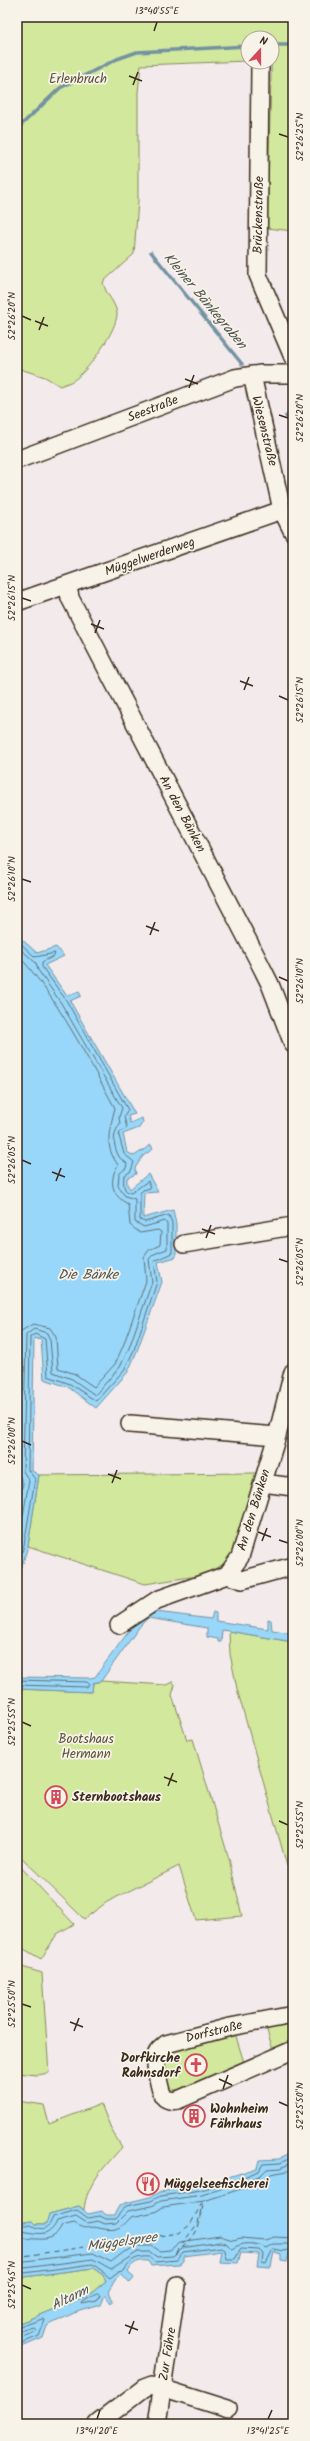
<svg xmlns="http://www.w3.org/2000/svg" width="310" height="2441" font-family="Kalam,sans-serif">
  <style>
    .green { fill: #d2e89d; stroke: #86895e }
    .water { fill: #98d7f9; stroke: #7392a1 }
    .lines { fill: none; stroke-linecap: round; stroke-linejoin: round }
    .shore { stroke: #606f76; stroke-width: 1 }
    .stream { stroke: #7392a1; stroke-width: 3.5 }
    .ferry { stroke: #525555; stroke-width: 1; stroke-dasharray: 5 4; stroke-linecap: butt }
    .minor-casing { stroke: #3b2a1e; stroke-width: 20 }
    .minor { stroke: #f7f3e8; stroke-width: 17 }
    .ticks { fill: none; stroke: #3b2a1e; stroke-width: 1.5 }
    .labels { text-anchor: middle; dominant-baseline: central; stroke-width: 3.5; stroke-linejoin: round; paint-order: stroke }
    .park-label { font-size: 13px; fill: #595037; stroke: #f7f3e8 }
    .street-label { font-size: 13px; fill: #3b2a1e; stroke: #f7f3e8 }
    .poi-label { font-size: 13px; font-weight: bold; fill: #3b2a1e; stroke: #f7f3e8; text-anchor: start }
    .water-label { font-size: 14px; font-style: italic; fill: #525555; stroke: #f7f3e8 }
    .neatline { fill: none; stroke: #3b2a1e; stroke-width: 1.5 }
    .ticks-label { font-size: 10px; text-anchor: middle; fill: #3b2a1e }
  </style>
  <rect width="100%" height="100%" fill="#f3eaeb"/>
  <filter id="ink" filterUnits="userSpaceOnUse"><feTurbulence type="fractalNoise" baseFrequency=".025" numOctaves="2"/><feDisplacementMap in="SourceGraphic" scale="8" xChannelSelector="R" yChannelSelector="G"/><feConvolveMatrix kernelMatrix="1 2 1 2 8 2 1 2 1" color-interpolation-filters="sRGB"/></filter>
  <g filter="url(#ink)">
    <path class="green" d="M17 17H293V231L267 228 272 38H248V61L141 65 138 92V201L134 254 103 282C105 294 115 301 117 313 118 329 88 371 74 380 70 383 64 384 60 386L45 377 17 368Z
      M258 1473 235 1558 203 1575 145 1584 28 1546 39 1475Z
      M229 1631 293 1642V1864L287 1866 237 1689 230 1654Z
      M101 1681 166 1685 173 1682 175 1685 172 1695 187 1740 193 1739 229 1859 242 1916 196 1920 179 1866 107 1902 84 1919 17 1853V1689L92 1692 93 1683Z
      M17 1863 74 1924 57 1934 41 1959 17 1945Z
      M22 1967 42 1973 49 2073 37 2075 17 2073V1969Z
      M293 2019V2043L274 2053 265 2024Z
      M235 2033 245 2066 178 2090H170L165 2087 163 2054Z
      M17 2101 44 2105 49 2124 101 2104 112 2131 122 2147C105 2167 86 2184 84 2210L79 2206 49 2214 47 2224H35L32 2221 17 2223Z
      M93 2268 103 2275 106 2281 89 2295 17 2324V2278Z"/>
    <path class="water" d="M17 935 37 953 56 947 64 956 45 965 67 996 79 991 81 996 70 1001 135 1114 128 1116 130 1123 142 1118 143 1122 139 1128 123 1134 127 1152 134 1156 151 1145 153 1149 143 1156 135 1168 136 1174 127 1178V1184L130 1189 148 1174 158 1192 144 1193 143 1218 173 1210 176 1223V1257L158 1262 162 1282 137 1351 128 1372 96 1408 68 1387 44 1379 41 1340 34 1338 32 1471 39 1475 28 1546 17 1582Z
      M149 1611 211 1619 213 1612 216 1613V1621L268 1629V1619L271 1620 272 1630 293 1633V1642L222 1630 221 1642H218V1639L207 1637V1628L148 1618 140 1626 101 1681 93 1683 92 1692 17 1689V1677L90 1678 95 1677 140 1616Z
      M293 2152V2252L289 2253 287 2262 281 2261V2254L274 2252 271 2267 257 2266 259 2254 241 2253 238 2263 220 2262 222 2251 184 2256V2261L179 2264 151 2266 148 2261C139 2260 133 2262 128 2271L134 2278 130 2283 122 2274 117 2277 108 2292 113 2300 111 2303 105 2295 101 2305 74 2313 47 2326 43 2338 17 2349V2324L89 2295 106 2281 103 2275 93 2268 17 2278V2223L32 2221 35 2224H46L49 2214 79 2206 88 2214 102 2211 106 2215H114L119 2206 125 2203 150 2197 159 2192 200 2186 257 2168 259 2160 279 2159Z"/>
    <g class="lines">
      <path class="shore" d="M17 940 35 957 55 953 54 956 42 962V967L66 1000 128 1110 124 1117 127 1128 120 1132 119 1136 124 1154 134 1162 131 1171 124 1176C123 1183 123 1192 131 1193L148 1181 150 1188 143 1190 140 1193V1220L145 1222 169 1215 172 1223V1253L154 1261 157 1282 134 1350 124 1370 96 1401 70 1384 48 1376 45 1339 35 1334 30 1337 28 1470 35 1479 24 1545 17 1569
        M17 946 36 963 38 970 61 1003 122 1108 119 1117 120 1125C112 1132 113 1148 120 1158 122 1160 125 1161 127 1164L126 1168 119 1174 118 1186 125 1196 135 1199V1222L144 1227 165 1221 167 1224V1249L154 1254 149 1259 152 1282 129 1348 120 1367 95 1395 72 1379 53 1372 50 1340 47 1333 34 1329 26 1335 23 1471 29 1481 17 1551
        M17 954C55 994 88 1059 115 1108 110 1129 103 1145 118 1165 108 1181 112 1196 128 1204L130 1225 140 1233 158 1230 161 1232 160 1245 149 1250 144 1257 146 1281 123 1346 115 1364 94 1387 75 1374 58 1368 56 1337 50 1328 33 1324 21 1331 19 1339 17 1466
        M17 1471 23 1483 17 1518
        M17 1680 87 1682 89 1684 87 1687 17 1685
        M17 2226C21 2226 27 2224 30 2225 44 2230 47 2232 53 2217L77 2210 88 2218 100 2216 106 2219H115L126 2206 151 2201 160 2196 201 2190 236 2180 259 2171 263 2164 280 2163 293 2157
        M17 2231C34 2231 49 2241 57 2221L76 2216 87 2223 98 2221 105 2224 116 2223 128 2211 152 2206 161 2201 202 2195 260 2176 267 2169 281 2168 293 2162
        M17 2238C34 2237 53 2246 62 2226L74 2223C90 2232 85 2225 98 2228 116 2231 119 2231 131 2217L155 2212 163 2207 204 2201 262 2182 271 2174 293 2170
        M17 2262 93 2253 111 2262 124 2252 138 2246H152L160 2251 170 2250 180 2242 220 2236 233 2240 241 2238 265 2240 274 2237 293 2238
        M17 2269 93 2259 111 2269 138 2252H150L157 2257 173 2256 182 2248 220 2242 226 2243 232 2249C241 2242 255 2242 266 2248L273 2244H293
        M17 2274 93 2264 110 2278 119 2271 124 2270C130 2259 138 2256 150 2257L154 2262 177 2260 183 2252 221 2247 225 2250 227 2259H235L241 2249 259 2250 263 2254 262 2262 266 2263 273 2249 285 2251 293 2249
        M97 2294 100 2295 97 2301 82 2304 83 2302Z
        M17 2328 42 2319 45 2320 39 2336 17 2345
        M17 2333 34 2328 36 2330 35 2332 17 2339"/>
      <path class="stream" d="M272 45H293
        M17 129 60 88 117 59 137 52 248 46
        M151 252 242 364
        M286 416 293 424"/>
      <path class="ferry" d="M176 2252 198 2223 202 2205
        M175 2254C196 2236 200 2231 203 2203
        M17 2257 179 2233 190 2225 203 2201"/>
      <g class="minor-casing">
        <path id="minor" d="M260 66 258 275 293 357
          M252 375 282 510 293 532
          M17 460 235 378 261 374H293
          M68 586 70 598 256 956 270 984 293 1044
          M17 602 282 510
          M184 1244 293 1226
          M130 1424 277 1436
          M263 1483 293 1487
          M227 1575 242 1580 293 1566
          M119 1625 157 1600 227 1575 240 1557 277 1436 293 1372
          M293 2015 230 2027 166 2044C162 2048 157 2050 156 2056 154 2062 160 2091 163 2096 167 2101 172 2101 178 2100L293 2050
          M97 2424 144 2388 152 2385 228 2409
          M157 2424 177 2285"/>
      </g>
      <use href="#minor" class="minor"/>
    </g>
  </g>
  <path class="ticks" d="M154 31 157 22M129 76 142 81M133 85 138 72M279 134 288 137M22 316 31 320M35 321 48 326M39 330 44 317M185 379 198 384M189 388 194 375M279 415 288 418M22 598 31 601M91 624 104 629M95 633 100 620M240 681 253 686M244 690 249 677M279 696 288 700M22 879 31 882M146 926 159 931M150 935 155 922M279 977 288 981M22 1160 31 1164M52 1172 65 1177M56 1181 61 1168M202 1229 215 1234M206 1238 211 1225M279 1259 288 1262M22 1441 31 1445M108 1474 121 1479M112 1483 117 1470M258 1532 271 1537M279 1540 288 1543M262 1541 267 1528M22 1722 31 1726M164 1777 177 1782M168 1786 173 1773M279 1821 288 1825M22 2004 31 2007M70 2022 83 2027M74 2031 79 2018M219 2079 232 2085M223 2089 228 2075M279 2102 288 2106M22 2285 31 2289M125 2325 138 2330M129 2334 134 2321M97 2419 100 2410M268 2419 272 2410"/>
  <defs>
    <g id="building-ring" transform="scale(1.15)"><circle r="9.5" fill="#f7f3e8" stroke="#d1495b" stroke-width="1.5"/><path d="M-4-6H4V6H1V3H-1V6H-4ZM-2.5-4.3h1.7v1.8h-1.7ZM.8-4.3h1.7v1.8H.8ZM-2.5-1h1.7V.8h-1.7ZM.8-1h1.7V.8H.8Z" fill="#d1495b"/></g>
    <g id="church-ring" transform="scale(1.15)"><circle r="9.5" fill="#f7f3e8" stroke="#d1495b" stroke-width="1.5"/><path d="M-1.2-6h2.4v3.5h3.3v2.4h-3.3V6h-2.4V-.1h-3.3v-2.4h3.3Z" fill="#d1495b"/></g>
    <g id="restaurant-ring" transform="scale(1.15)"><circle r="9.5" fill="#f7f3e8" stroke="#d1495b" stroke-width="1.5"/><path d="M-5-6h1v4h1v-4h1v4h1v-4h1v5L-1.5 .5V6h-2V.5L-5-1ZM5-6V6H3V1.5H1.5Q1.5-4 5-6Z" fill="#d1495b"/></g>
  </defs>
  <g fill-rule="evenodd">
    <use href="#building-ring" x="56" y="1797"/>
    <use href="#church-ring" x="196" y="2065"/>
    <use href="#building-ring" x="194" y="2116"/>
    <use href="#restaurant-ring" x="148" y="2184"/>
  </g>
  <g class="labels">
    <g class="park-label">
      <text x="78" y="79">Erlenbruch</text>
      <text x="86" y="1739">Bootshaus<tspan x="86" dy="15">Hermann</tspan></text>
    </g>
    <g class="street-label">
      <text transform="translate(259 215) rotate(-89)">Brückenstraße</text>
      <text transform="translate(153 409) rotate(-21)">Seestraße</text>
      <text transform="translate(264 431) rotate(76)">Wiesenstraße</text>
      <text transform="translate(150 557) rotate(-19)">Müggelwerderweg</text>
      <text transform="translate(182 814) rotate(62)">An den Bänken</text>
      <text transform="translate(254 1510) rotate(-73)">An den Bänken</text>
      <text transform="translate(214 2032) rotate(-14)">Dorfstraße</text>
      <text transform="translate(168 2354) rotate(-81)">Zur Fähre</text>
    </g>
    <g class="poi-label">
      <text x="72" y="1797">Sternbootshaus</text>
      <text x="180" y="2058" text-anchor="end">Dorfkirche<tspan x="180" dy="15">Rahnsdorf</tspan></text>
      <text x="210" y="2109">Wohnheim<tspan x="210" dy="15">Fährhaus</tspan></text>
      <text x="164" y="2184">Müggelseefischerei</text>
    </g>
    <g class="water-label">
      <text transform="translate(205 301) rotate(50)">Kleiner Bänkegraben</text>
      <text x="88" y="1275">Die Bänke</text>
      <text transform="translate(122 2242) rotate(-8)">Müggelspree</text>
      <text transform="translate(70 2298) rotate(-26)">Altarm</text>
    </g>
  </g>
  <rect width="310" height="2441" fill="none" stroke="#f7f3e8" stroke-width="44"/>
  <g transform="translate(260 50) rotate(21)"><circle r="19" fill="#f7f3e8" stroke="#aca397"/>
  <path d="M0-3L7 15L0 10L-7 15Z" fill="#d1495b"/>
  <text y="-6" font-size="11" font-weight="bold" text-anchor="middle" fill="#3b2a1e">N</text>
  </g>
  <rect x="22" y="22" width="266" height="2397" class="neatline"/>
  <g class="ticks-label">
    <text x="157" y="14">13°40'55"E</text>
    <text transform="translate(299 137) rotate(-90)" y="4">52°26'25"N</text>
    <text transform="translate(11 316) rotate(-90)" y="4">52°26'20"N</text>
    <text transform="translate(299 418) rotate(-90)" y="4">52°26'20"N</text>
    <text transform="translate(11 598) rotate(-90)" y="4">52°26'15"N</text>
    <text transform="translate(299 700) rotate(-90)" y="4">52°26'15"N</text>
    <text transform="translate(11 879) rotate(-90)" y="4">52°26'10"N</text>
    <text transform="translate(299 981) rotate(-90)" y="4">52°26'10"N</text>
    <text transform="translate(11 1160) rotate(-90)" y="4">52°26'05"N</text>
    <text transform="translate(299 1262) rotate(-90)" y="4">52°26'05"N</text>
    <text transform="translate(11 1441) rotate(-90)" y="4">52°26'00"N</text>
    <text transform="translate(299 1543) rotate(-90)" y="4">52°26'00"N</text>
    <text transform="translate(11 1722) rotate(-90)" y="4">52°25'55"N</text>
    <text transform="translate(299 1825) rotate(-90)" y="4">52°25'55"N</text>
    <text transform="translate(11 2004) rotate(-90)" y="4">52°25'50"N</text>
    <text transform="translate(299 2106) rotate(-90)" y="4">52°25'50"N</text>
    <text transform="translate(11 2285) rotate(-90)" y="4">52°25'45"N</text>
    <text x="97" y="2434">13°41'20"E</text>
    <text x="268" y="2434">13°41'25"E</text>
  </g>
</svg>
